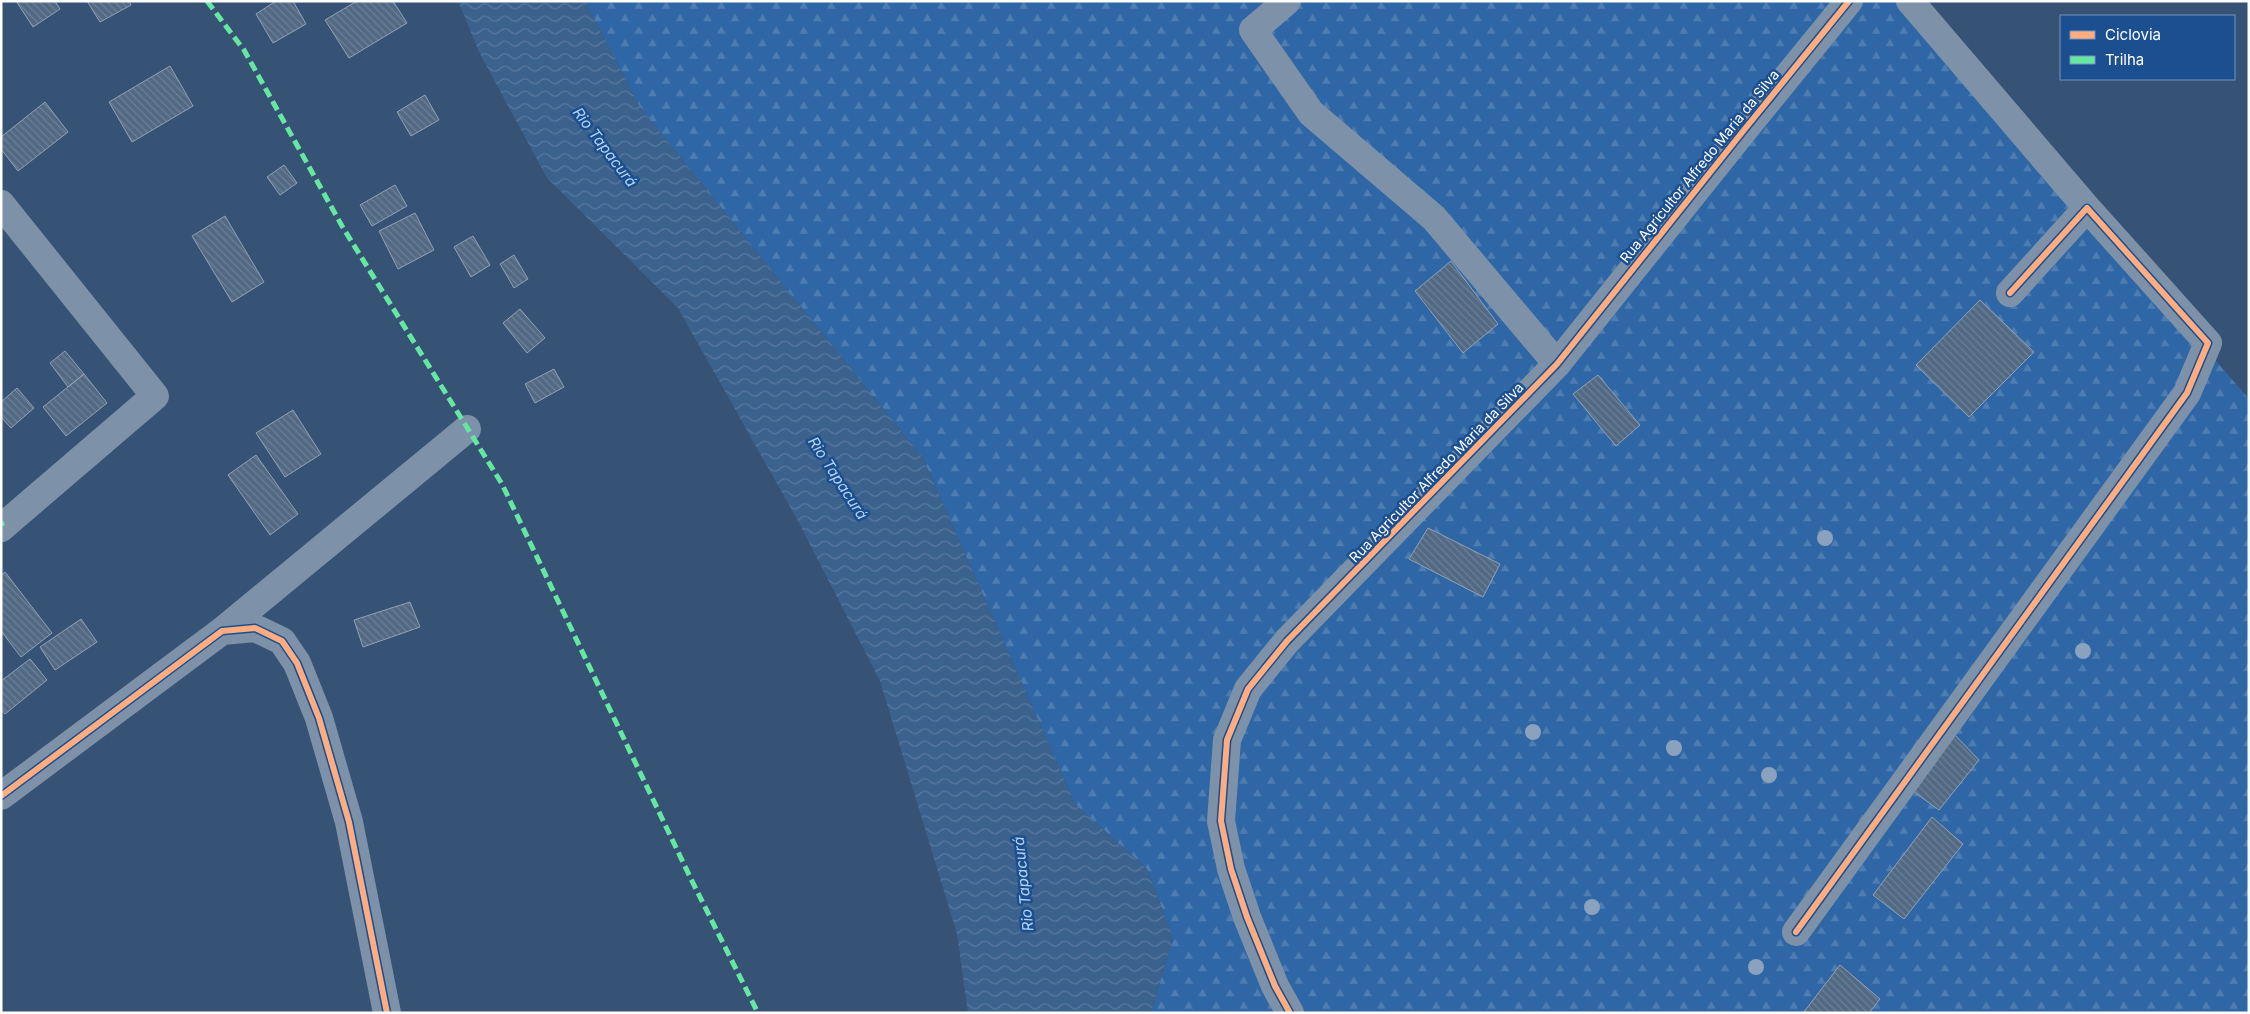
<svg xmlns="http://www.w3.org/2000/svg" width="2250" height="1014" font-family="Inter,sans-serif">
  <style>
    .forest { fill: url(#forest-firs) }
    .water { fill: url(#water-waves) }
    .building { fill: url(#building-back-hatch); stroke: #92a2b6 }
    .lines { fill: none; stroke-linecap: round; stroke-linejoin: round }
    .minor { stroke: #7d92a8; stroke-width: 28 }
    .quiet { stroke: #66e7a1; stroke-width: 5; stroke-dasharray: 10 5; stroke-linecap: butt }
    .cycleway-casing { stroke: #1b4f8f; stroke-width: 9 }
    .cycleway { stroke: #ffac80; stroke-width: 6 }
    .tree { fill: #8aa2be }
    .labels { text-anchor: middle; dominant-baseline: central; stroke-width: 5; stroke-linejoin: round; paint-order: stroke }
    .street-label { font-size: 14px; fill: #fff; stroke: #1b4f8f }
    .water-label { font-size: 15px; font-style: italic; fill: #b5d3f5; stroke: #1b4f8f }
  </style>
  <defs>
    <pattern id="forest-firs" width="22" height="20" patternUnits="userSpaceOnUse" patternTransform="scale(1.25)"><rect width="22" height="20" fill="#2f66a5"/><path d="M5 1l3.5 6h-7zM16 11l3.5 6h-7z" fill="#4e7db2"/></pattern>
    <pattern id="water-waves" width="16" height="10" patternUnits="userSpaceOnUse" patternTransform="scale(1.25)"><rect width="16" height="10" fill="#3b618d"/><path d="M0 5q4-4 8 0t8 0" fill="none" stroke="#58799e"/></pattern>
    <pattern id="building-back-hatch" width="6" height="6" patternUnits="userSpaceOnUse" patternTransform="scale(1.25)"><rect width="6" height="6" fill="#526984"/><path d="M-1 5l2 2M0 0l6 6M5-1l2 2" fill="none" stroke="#6c8096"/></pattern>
  </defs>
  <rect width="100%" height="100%" fill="#365274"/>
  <path class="forest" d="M585 1H1903L2249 399V1013H1151L1173 938 1147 869 1075 804 923 458 640 107Z"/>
  <path class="water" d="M458 1H585L640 107 923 458 1075 804 1147 869 1173 938 1151 1013H968L957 934 880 681 798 521 678 308 547 178 480 54Z"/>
  <path class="building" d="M16 1H55L60 9 33 27Z
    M87 1H129L131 5 100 22Z
    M276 1H293L306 24 273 43 256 14Z
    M357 1H393L407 23 349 58 325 20Z
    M170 66 193 106 132 142 109 102Z
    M425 95 439 120 411 136 397 112Z
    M45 102 68 132 18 171 1 149V137Z
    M284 165 297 183 280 195 267 177Z
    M395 185 407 206 372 226 360 205Z
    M415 213 434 250 398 269 379 231Z
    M225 216 264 282 232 302 192 236Z
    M473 236 490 265 471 277 454 247Z
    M514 255 528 279 514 288 500 264Z
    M1451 261 1498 324 1463 353 1415 291Z
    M1980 300 2034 352 1969 417 1916 365Z
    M520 309 545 338 527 353 503 323Z
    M65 351 84 374 68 387 50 363Z
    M554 369 564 387 535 403 525 384Z
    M84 374 107 403 66 436 43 407Z
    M1598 375 1640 425 1616 446 1573 394Z
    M17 388 34 408 11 428 1 417V402Z
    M293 410 321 454 285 477 256 433Z
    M256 455 298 514 270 535 228 475Z
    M1428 528 1500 564 1483 597 1409 559Z
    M5 572 52 633 21 657 1 631V575Z
    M410 602 420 627 363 647 354 620Z
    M81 619 97 642 55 670 40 647Z
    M30 659 47 680 5 714 1 709V681Z
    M1954 734 1979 760 1939 810 1910 789Z
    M1932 817 1963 844 1904 919 1873 895Z
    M1840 965 1880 999 1869 1013H1803Z"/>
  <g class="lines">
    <path class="minor" d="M1287 1 1253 30 1311 113 1434 218 1557 364
      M1910 1 2087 208
      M1 204 155 396 1 528
      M222 631 467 429
      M1 796 222 631 255 628 282 641 297 663 319 718 349 822 387 1013
      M1796 932 2187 393 2208 343 2087 208 2010 293
      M1290 1013 1275 986 1247 917 1231 869 1221 821 1227 740 1248 689 1287 641 1557 364 1744 130 1849 1"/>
    <path class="quiet" d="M207 1 244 50 342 226 502 484 692 881 758 1013
      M1 522 3 526"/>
    <g class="cycleway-casing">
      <path id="cycleway" d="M1 796 222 631 255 628 282 641 297 663 319 718 349 822 387 1013
        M1796 932 2187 393 2208 343 2087 208 2010 293
        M1290 1013 1275 986 1247 917 1231 869 1221 821 1227 740 1248 689 1287 641 1557 364 1744 130 1849 1"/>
    </g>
    <use href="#cycleway" class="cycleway"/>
  </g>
  <g class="tree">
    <circle cx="1825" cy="538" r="8"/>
    <circle cx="2083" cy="651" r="8"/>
    <circle cx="1533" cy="732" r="8"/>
    <circle cx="1674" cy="748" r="8"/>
    <circle cx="1769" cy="775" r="8"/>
    <circle cx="1592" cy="907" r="8"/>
    <circle cx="1756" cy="967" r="8"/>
  </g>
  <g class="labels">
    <g class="street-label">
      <text transform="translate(1699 166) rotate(-51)">Rua Agricultor Alfredo Maria da Silva</text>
      <text transform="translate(1436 472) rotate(-46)">Rua Agricultor Alfredo Maria da Silva</text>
    </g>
    <g class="water-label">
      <text transform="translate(605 147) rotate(53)">Rio Tapacurá</text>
      <text transform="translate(838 478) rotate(57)">Rio Tapacurá</text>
      <text transform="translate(1023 884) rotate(-96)">Rio Tapacurá</text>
    </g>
  </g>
  <rect width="2250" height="1014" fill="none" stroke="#ffffff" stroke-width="5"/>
  <rect x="2060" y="15" width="175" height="65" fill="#1b4f8f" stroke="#7695bc"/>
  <rect x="2070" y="31" width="25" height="8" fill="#ffac80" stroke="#7695bc"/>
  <text x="2105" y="40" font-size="15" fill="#ffffff">Ciclovia</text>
  <rect x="2070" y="56" width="25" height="8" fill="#66e7a1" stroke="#7695bc"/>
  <text x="2105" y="65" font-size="15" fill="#ffffff">Trilha</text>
</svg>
